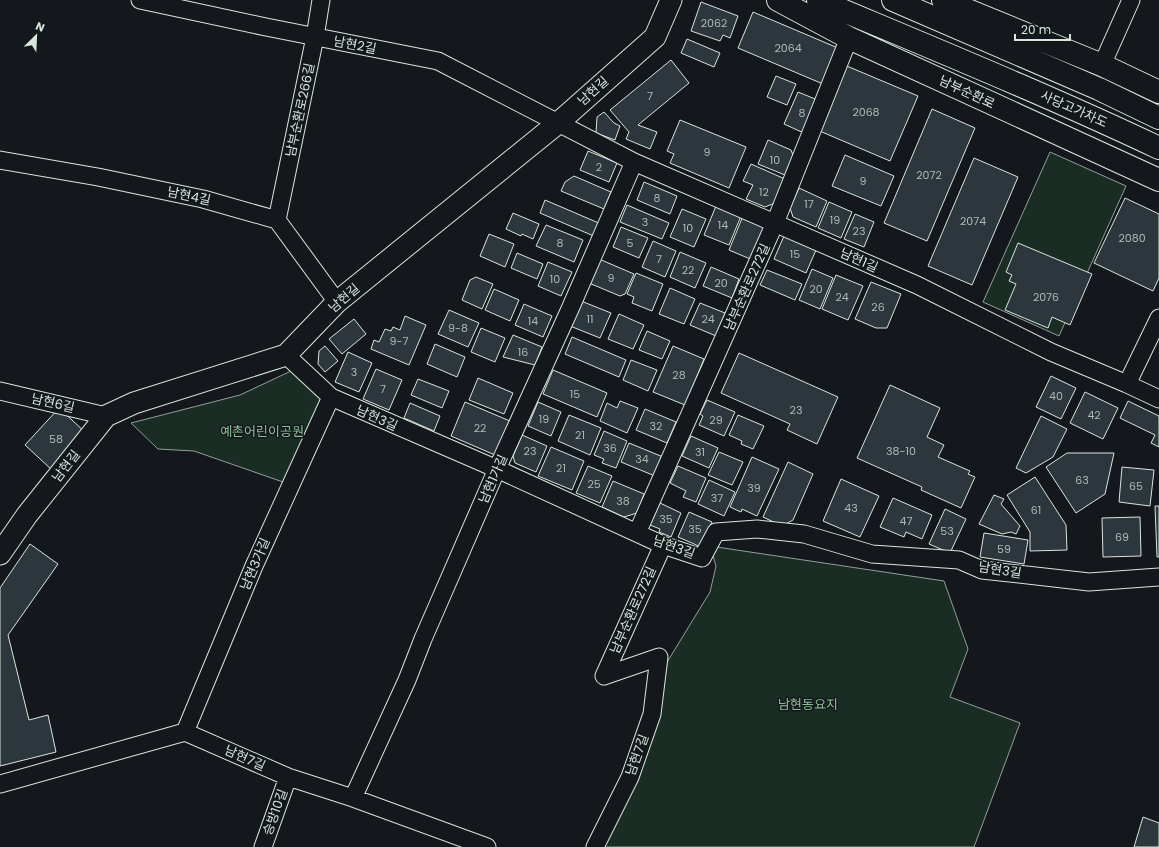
<svg xmlns="http://www.w3.org/2000/svg" width="1159" height="847" font-family="Poppins,'Noto Sans KR',sans-serif">
  <style>
    .green { fill: #1a2d24; stroke: #939e99 }
    .building { fill: #2c363c; stroke: #d8e6dc }
    .lines { fill: none; stroke-linecap: round; stroke-linejoin: round }
    .minor-casing { stroke: #d8e6dc; stroke-width: 19 }
    .tertiary-casing { stroke: #d8e6dc; stroke-width: 23 }
    .primary-casing { stroke: #d8e6dc; stroke-width: 24 }
    .minor { stroke: #14181c; stroke-width: 17 }
    .tertiary { stroke: #14181c; stroke-width: 21 }
    .primary { stroke: #14181c; stroke-width: 22 }
    .labels { text-anchor: middle; dominant-baseline: central; stroke-width: 3; stroke-linejoin: round; paint-order: stroke }
    .number-label { font-size: 11px; fill: #adbab4 }
    .street-label { font-size: 13px; fill: #d8e6dc; stroke: #14181c }
    .park-label { font-size: 13px; fill: #8ac095; stroke: #14181c }
  </style>
  <rect width="100%" height="100%" fill="#14181c"/>
  <path class="green" d="M1050 152 1126 186 1059 336 983 302Z
    M291 371 322 400 283 482 194 451 158 449 131 423 240 395Z
    M710 546 944 581 968 649 950 697 1020 723 974 847H596L658 677 710 592 716 566Z"/>
  <path class="building" d="M701 2 738 16 730 38 723 35 720 41 691 31Z
    M753 12 838 48 823 84 738 48Z
    M687 39 720 53 714 67 681 53Z
    M671 60 689 83 638 125 657 132 650 149 626 139 629 132 610 110Z
    M842 64 918 96 890 161 815 129Z
    M776 76 796 84 787 105 767 97Z
    M798 92 820 101 806 134 784 124Z
    M932 109 975 128 927 241 884 223Z
    M604 112 614 123 620 126 615 140 596 133 597 117Z
    M680 120 746 147 729 188 670 163 674 154 667 151Z
    M768 140 791 150 793 155 785 175 758 164Z
    M588 151 617 163 609 182 580 170Z
    M845 155 894 176 881 206 832 186Z
    M974 158 1018 177 972 285 928 266Z
    M751 164 785 179 775 203 765 207 746 199 753 185 743 181Z
    M574 176 611 192 604 209 561 191 565 182Z
    M644 182 677 196 670 214 637 200Z
    M799 188 827 201 816 227 793 217 790 208Z
    M1125 198 1159 214V278L1153 291 1094 263Z
    M545 200 601 224 596 237 540 213Z
    M829 202 852 212 841 238 818 228Z
    M627 205 669 223 662 239 620 222Z
    M716 206 741 216 729 245 704 235Z
    M682 209 706 219 694 247 670 237Z
    M513 213 539 224 533 239 522 234 521 236 506 229Z
    M855 214 874 222 864 247 844 239Z
    M743 216 762 224 767 232 755 261 729 250Z
    M546 225 583 240 574 262 536 246Z
    M621 227 648 238 639 258 613 247Z
    M489 234 514 244 505 267 480 256Z
    M784 236 816 250 806 273 774 259Z
    M653 241 676 251 665 277 642 267Z
    M1018 243 1092 274 1070 325 1052 317 1048 328 1005 310 1016 284 1009 281 1012 275 1006 272Z
    M680 252 706 263 695 288 670 277Z
    M517 253 543 264 537 279 511 268Z
    M599 259 634 274 625 294 620 296 589 283Z
    M548 262 572 272 561 296 538 286Z
    M711 267 739 279 732 298 703 286Z
    M812 269 833 278 820 309 799 300Z
    M767 270 802 284 795 300 760 285Z
    M636 273 663 284 652 311 632 303 634 297 627 294Z
    M836 275 863 286 848 320 822 309Z
    M476 277 493 284 482 309 462 300 470 280Z
    M871 282 901 294 887 328H876L855 319Z
    M670 288 695 299 684 324 659 314Z
    M494 289 519 300 510 321 485 310Z
    M581 301 611 313 600 338 570 326Z
    M700 303 725 313 716 336 690 325Z
    M524 304 552 316 543 337 515 325Z
    M449 310 479 323 468 347 438 334Z
    M619 314 644 325 633 349 608 339Z
    M405 316 426 325 409 365 371 349 374 340 379 342 385 329 391 331 393 327 400 330Z
    M354 319 366 334 342 354 329 339Z
    M481 328 505 338 495 362 471 352Z
    M647 331 670 341 662 359 639 350Z
    M513 335 542 347 535 365 503 357Z
    M572 337 626 360 619 377 565 354Z
    M435 344 465 357 457 377 427 364Z
    M325 346 338 361 325 372 318 364 319 351Z
    M673 346 704 359 685 405 653 392Z
    M348 352 372 363 359 392 335 382Z
    M739 353 838 397 817 444 787 430 790 424 721 393Z
    M631 360 657 370 648 391 623 380Z
    M376 369 402 380 389 410 363 399Z
    M553 370 607 393 597 417 543 394Z
    M1051 376 1076 388 1061 419 1036 407Z
    M478 378 513 393 504 414 469 400Z
    M418 379 449 391 442 408 411 395Z
    M890 385 940 408 927 437 944 445 938 457 970 471 968 474 975 477 961 508 921 490 922 487 857 458Z
    M1085 392 1118 408 1103 439 1070 423Z
    M707 400 735 412 724 436 699 425 703 416 700 414Z
    M620 401 638 408 627 433 600 421 607 403 617 408Z
    M1128 401 1159 416V447L1151 443 1155 435 1120 418Z
    M465 402 510 421 495 455 451 436Z
    M538 402 561 412 551 436 528 426Z
    M410 403 440 416 434 431 404 418Z
    M59 408 86 433 52 470 25 445Z
    M645 409 676 422 667 443 636 430Z
    M569 415 601 428 590 455 558 441Z
    M738 415 764 426 753 449 741 444 742 441 729 435Z
    M1041 416 1067 429 1053 457 1026 473 1016 468Z
    M604 431 627 441 616 468 602 463 604 459 594 455Z
    M522 435 547 446 536 472 515 463 513 456Z
    M691 436 718 448 709 468 682 456Z
    M629 443 663 457 655 476 621 462Z
    M551 447 584 461 572 490 538 476Z
    M719 452 743 462 732 485 708 475Z
    M1067 453H1114L1105 494 1076 513 1046 467Z
    M752 457 779 469 757 516 742 509 741 512 730 507Z
    M788 462 813 474 793 520 782 526 763 517Z
    M588 466 612 476 600 503 576 493Z
    M678 466 706 478 696 502 683 497 686 491 670 483Z
    M1122 467 1154 470 1150 506 1119 502Z
    M1035 477 1066 525 1067 550 1030 551V532L1007 495Z
    M841 479 879 496 860 537 823 521Z
    M709 480 735 492 724 516 698 504Z
    M613 481 644 494 637 513 624 517 602 507Z
    M994 495 1004 499 1001 504 1020 526 1016 534 1011 532 1002 534 979 524Z
    M893 498 932 515 922 539 906 532 904 537 880 527Z
    M660 503 681 513 671 537 659 532 660 529 650 525Z
    M1155 506H1159V557H1157Z
    M945 509 966 519 950 553 929 544Z
    M689 512 712 522 701 547 678 537Z
    M1140 517 1141 556 1103 557 1102 518Z
    M984 533 1028 540 1024 564 980 557Z
    M30 544 58 564 8 635 29 720 48 715 56 752 0 766V588Z
    M1143 817 1159 823V847H1134Z"/>
  <g class="lines">
    <g class="minor-casing">
      <path id="minor" d="M140 0 266 27 438 61 634 162 917 285 1051 352 1127 384 1159 399
        M1102 65 1131 0
        M0 160 98 177 203 199 277 220 337 302
        M277 220 315 37 321 0
        M286 355 331 397 497 469 663 545 702 558 716 532 757 529 804 534 872 554 959 560 982 570 1089 582 1159 577
        M1127 384 1159 318
        M0 391 106 416
        M637 533 775 223 849 38
        M604 676 663 545
        M185 732 254 566 331 397
        M0 784 185 732 288 777 353 798 487 847
        M353 798 407 680 423 639 497 469 570 309 634 162
        M263 847 288 777
        M595 847 630 777 652 714 659 657 604 676"/>
    </g>
    <g class="tertiary-casing">
      <path id="tertiary" d="M0 554 27 515 106 416 134 403 286 355 337 302 558 123 655 37 671 0"/>
    </g>
    <g class="primary-casing">
      <path id="primary" d="M778 0 849 38 1159 180
        M818 0C932 48 1047 95 1159 148
        M893 0 1099 89 1159 118
        M943 0 1102 65 1159 92"/>
    </g>
    <use href="#minor" class="minor"/>
    <use href="#tertiary" class="tertiary"/>
    <use href="#primary" class="primary"/>
  </g>
  <g class="labels">
    <g class="number-label">
      <text x="714" y="23">2062</text>
      <text x="788" y="48">2064</text>
      <text x="650" y="96">7</text>
      <text x="866" y="112">2068</text>
      <text x="802" y="113">8</text>
      <text x="707" y="152">9</text>
      <text x="775" y="160">10</text>
      <text x="599" y="167">2</text>
      <text x="929" y="175">2072</text>
      <text x="863" y="181">9</text>
      <text x="764" y="192">12</text>
      <text x="657" y="198">8</text>
      <text x="809" y="204">17</text>
      <text x="835" y="220">19</text>
      <text x="973" y="221">2074</text>
      <text x="645" y="222">3</text>
      <text x="723" y="225">14</text>
      <text x="688" y="228">10</text>
      <text x="859" y="231">23</text>
      <text x="1132" y="238">2080</text>
      <text x="560" y="243">8</text>
      <text x="630" y="243">5</text>
      <text x="795" y="254">15</text>
      <text x="659" y="259">7</text>
      <text x="688" y="270">22</text>
      <text x="611" y="278">9</text>
      <text x="555" y="279">10</text>
      <text x="721" y="283">20</text>
      <text x="816" y="289">20</text>
      <text x="842" y="297">24</text>
      <text x="1046" y="297">2076</text>
      <text x="878" y="307">26</text>
      <text x="590" y="319">11</text>
      <text x="708" y="319">24</text>
      <text x="533" y="321">14</text>
      <text x="458" y="328">9-8</text>
      <text x="399" y="341">9-7</text>
      <text x="523" y="352">16</text>
      <text x="354" y="372">3</text>
      <text x="679" y="375">28</text>
      <text x="383" y="389">7</text>
      <text x="575" y="394">15</text>
      <text x="1056" y="396">40</text>
      <text x="796" y="410">23</text>
      <text x="1094" y="415">42</text>
      <text x="544" y="419">19</text>
      <text x="716" y="420">29</text>
      <text x="656" y="426">32</text>
      <text x="480" y="428">22</text>
      <text x="580" y="435">21</text>
      <text x="56" y="439">58</text>
      <text x="610" y="448">36</text>
      <text x="530" y="451">23</text>
      <text x="901" y="451">38-10</text>
      <text x="700" y="452">31</text>
      <text x="642" y="459">34</text>
      <text x="561" y="468">21</text>
      <text x="1082" y="480">63</text>
      <text x="594" y="484">25</text>
      <text x="1136" y="486">65</text>
      <text x="754" y="488">39</text>
      <text x="717" y="498">37</text>
      <text x="623" y="501">38</text>
      <text x="851" y="508">43</text>
      <text x="1036" y="510">61</text>
      <text x="666" y="519">35</text>
      <text x="906" y="521">47</text>
      <text x="695" y="529">35</text>
      <text x="947" y="531">53</text>
      <text x="1122" y="537">69</text>
      <text x="1004" y="549">59</text>
    </g>
    <g class="street-label">
      <text transform="translate(355 45) rotate(11)">남현2길</text>
      <text transform="translate(593 91) rotate(-42)">남현길</text>
      <text transform="translate(967 92) rotate(25)">남부순환로</text>
      <text transform="translate(1074 109) rotate(24)">사당고가차도</text>
      <text transform="translate(300 110) rotate(-78)">남부순환로266길</text>
      <text transform="translate(189 196) rotate(12)">남현4길</text>
      <text transform="translate(859 260) rotate(24)">남현1길</text>
      <text transform="translate(747 287) rotate(-66)">남부순환로272길</text>
      <text transform="translate(344 298) rotate(-41)">남현길</text>
      <text transform="translate(53 403) rotate(13)">남현6길</text>
      <text transform="translate(377 418) rotate(24)">남현3길</text>
      <text transform="translate(66 466) rotate(-52)">남현길</text>
      <text transform="translate(493 479) rotate(-66)">남현1가길</text>
      <text transform="translate(674 547) rotate(20)">남현3길</text>
      <text transform="translate(255 564) rotate(-67)">남현3가길</text>
      <text transform="translate(1000 570) rotate(9)">남현3길</text>
      <text transform="translate(633 610) rotate(-66)">남부순환로272길</text>
      <text transform="translate(637 755) rotate(-70)">남현7길</text>
      <text transform="translate(245 758) rotate(24)">남현7길</text>
      <text transform="translate(275 812) rotate(-70)">승방10길</text>
    </g>
    <g class="park-label">
      <text x="262" y="431">예촌어린이공원</text>
      <text x="808" y="704">남현동요지</text>
    </g>
  </g>
  <g transform="translate(36 36) rotate(24)" stroke="#14181c" stroke-width="3" paint-order="stroke">
  <path d="M0-3L7 15L0 10L-7 15Z" fill="#d8e6dc"/>
  <text y="-6" font-size="11" font-weight="bold" text-anchor="middle" fill="#d8e6dc">N</text>
  </g>
  <path d="M1015 34v6h55v-6" fill="none" stroke="#d8e6dc" stroke-width="2"/>
  <text x="1021" y="34" font-size="12" fill="#d8e6dc" stroke="#14181c" stroke-width="3" paint-order="stroke">20 m</text>
</svg>
